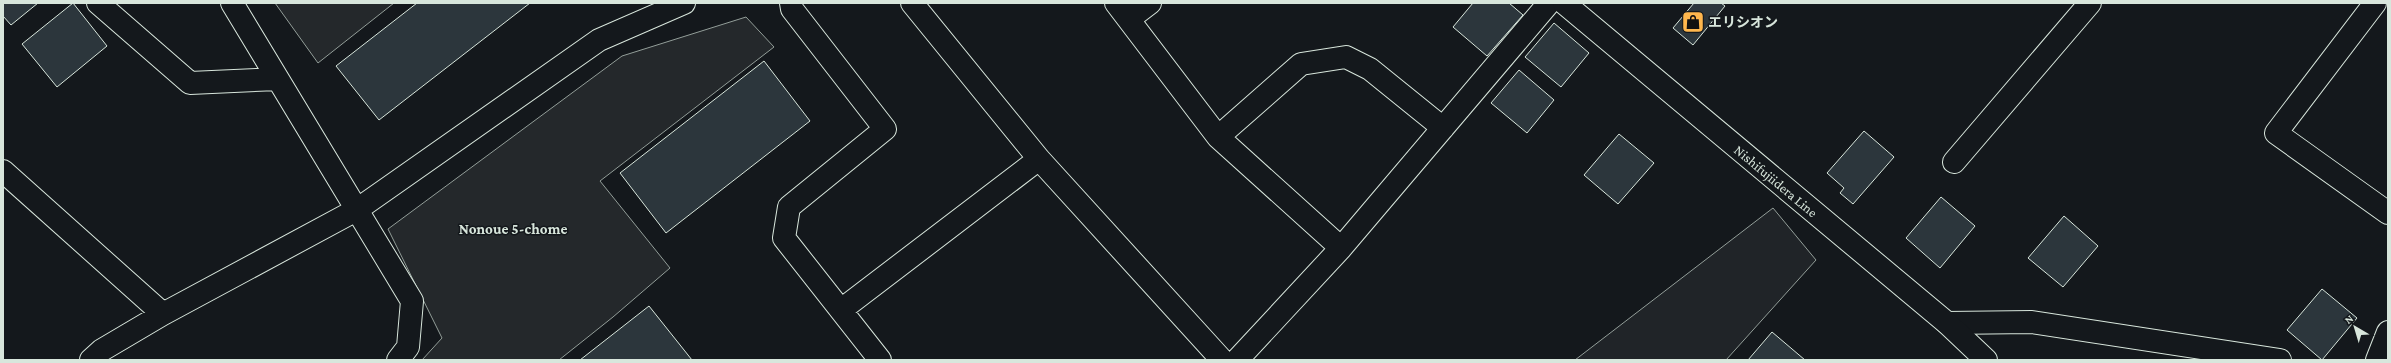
<svg xmlns="http://www.w3.org/2000/svg" width="2391" height="363" font-family="'Crimson Pro','Noto Sans JP',serif">
  <style>
    .green { fill: #202428; stroke: #939e99 }
    .parking { fill: #24282b; stroke: #939e99 }
    .building { fill: #2c363c; stroke: #d8e6dc }
    .lines { fill: none; stroke-linecap: round; stroke-linejoin: round }
    .minor-casing { stroke: #d8e6dc; stroke-width: 24 }
    .major-casing { stroke: #d8e6dc; stroke-width: 24 }
    .minor { stroke: #14181c; stroke-width: 22 }
    .major { stroke: #14181c; stroke-width: 22 }
    .labels { text-anchor: middle; dominant-baseline: central; stroke-width: 3; stroke-linejoin: round; paint-order: stroke }
    .poi-label { font-size: 14px; font-weight: bold; fill: #d8e6dc; stroke: #14181c; text-anchor: start }
    .street-label { font-size: 14px; fill: #d8e6dc; stroke: #14181c }
    .neighbourhood-label { font-size: 15px; font-weight: bold; fill: #d8e6dc; stroke: #14181c }
  </style>
  <rect width="100%" height="100%" fill="#14181c"/>
  <path class="green" d="M1773 208 1816 260 1726 360H1575Z"/>
  <path class="parking" d="M275 3H394L318 63Z
    M746 17 774 47 600 181 670 268 613 317 559 360H422L442 338 388 229 622 56Z"/>
  <path class="building" d="M3 3H38L11 25 3 16Z
    M73 3 107 46 57 87 22 44Z
    M417 3H530L379 120 336 66Z
    M1473 3H1509L1523 15 1487 56 1453 27Z
    M1694 3H1721L1725 6 1693 45 1673 28Z
    M1554 23 1589 53 1561 87 1525 57Z
    M764 61 810 121 666 233 620 173Z
    M1519 70 1554 100 1527 133 1491 103Z
    M1864 131 1894 157 1853 204 1840 193 1844 188 1827 173Z
    M1619 134 1654 163 1618 204 1584 175Z
    M1941 197 1975 226 1940 268 1906 238Z
    M2064 216 2098 246 2063 287 2028 258Z
    M2322 289 2357 318 2322 360 2287 330Z
    M649 306 692 360H580Z
    M1772 332 1805 360H1748Z"/>
  <g class="lines">
    <g class="minor-casing">
      <path id="minor" d="M98 3 190 83 278 79
        M232 3 412 301 408 347 398 360
        M791 3 792 9 885 129 789 207 784 238 880 360
        M912 3 1039 159 1222 360
        M1116 3 1218 137 1341 248
        M2375 3 2276 133 2388 213
        M1129 19 1150 3
        M1218 137 1301 64 1346 57 1370 69 1443 128
        M1954 162 2090 3
        M3 171 163 314
        M841 310 1039 159
        M1947 323 2032 322 2280 360
        M91 360 102 350 163 314 358 209 599 40 684 3
        M1237 360 1341 248 1549 3
        M2377 360 2388 332"/>
    </g>
    <g class="major-casing">
      <path id="major" d="M1564 3 1947 323 1986 360"/>
    </g>
    <use href="#minor" class="minor"/>
    <use href="#major" class="major"/>
  </g>
  <defs>
    <g id="shop-square" transform="scale(1.15)"><rect x="-9" y="-9" width="18" height="18" rx="4" fill="#ffb74d" stroke="#14181c"/><path d="M-5-2.5h2.3a2.7 3.5 0 0 1 5.4 0H5L5.5 6h-11ZM-1.5-2.5h3a1.5 2.3 0 0 0-3 0Z" fill="#111"/></g>
  </defs>
  <g fill-rule="evenodd">
    <use href="#shop-square" x="1693" y="22"/>
  </g>
  <g class="labels">
    <g class="poi-label">
      <text x="1708" y="22">エリシオン</text>
    </g>
    <g class="street-label">
      <text transform="translate(1776 181) rotate(40)">Nishifujiidera Line</text>
    </g>
    <g class="neighbourhood-label">
      <text x="513" y="229">Nonoue 5-chome</text>
    </g>
  </g>
  <rect width="2391" height="363" fill="none" stroke="#d8e6dc" stroke-width="8"/>
  <g transform="translate(2355 327) rotate(322)" stroke="#14181c" stroke-width="3" paint-order="stroke">
  <path d="M0-3L7 15L0 10L-7 15Z" fill="#d8e6dc"/>
  <text y="-6" font-size="11" font-weight="bold" text-anchor="middle" fill="#d8e6dc">N</text>
  </g>
</svg>
